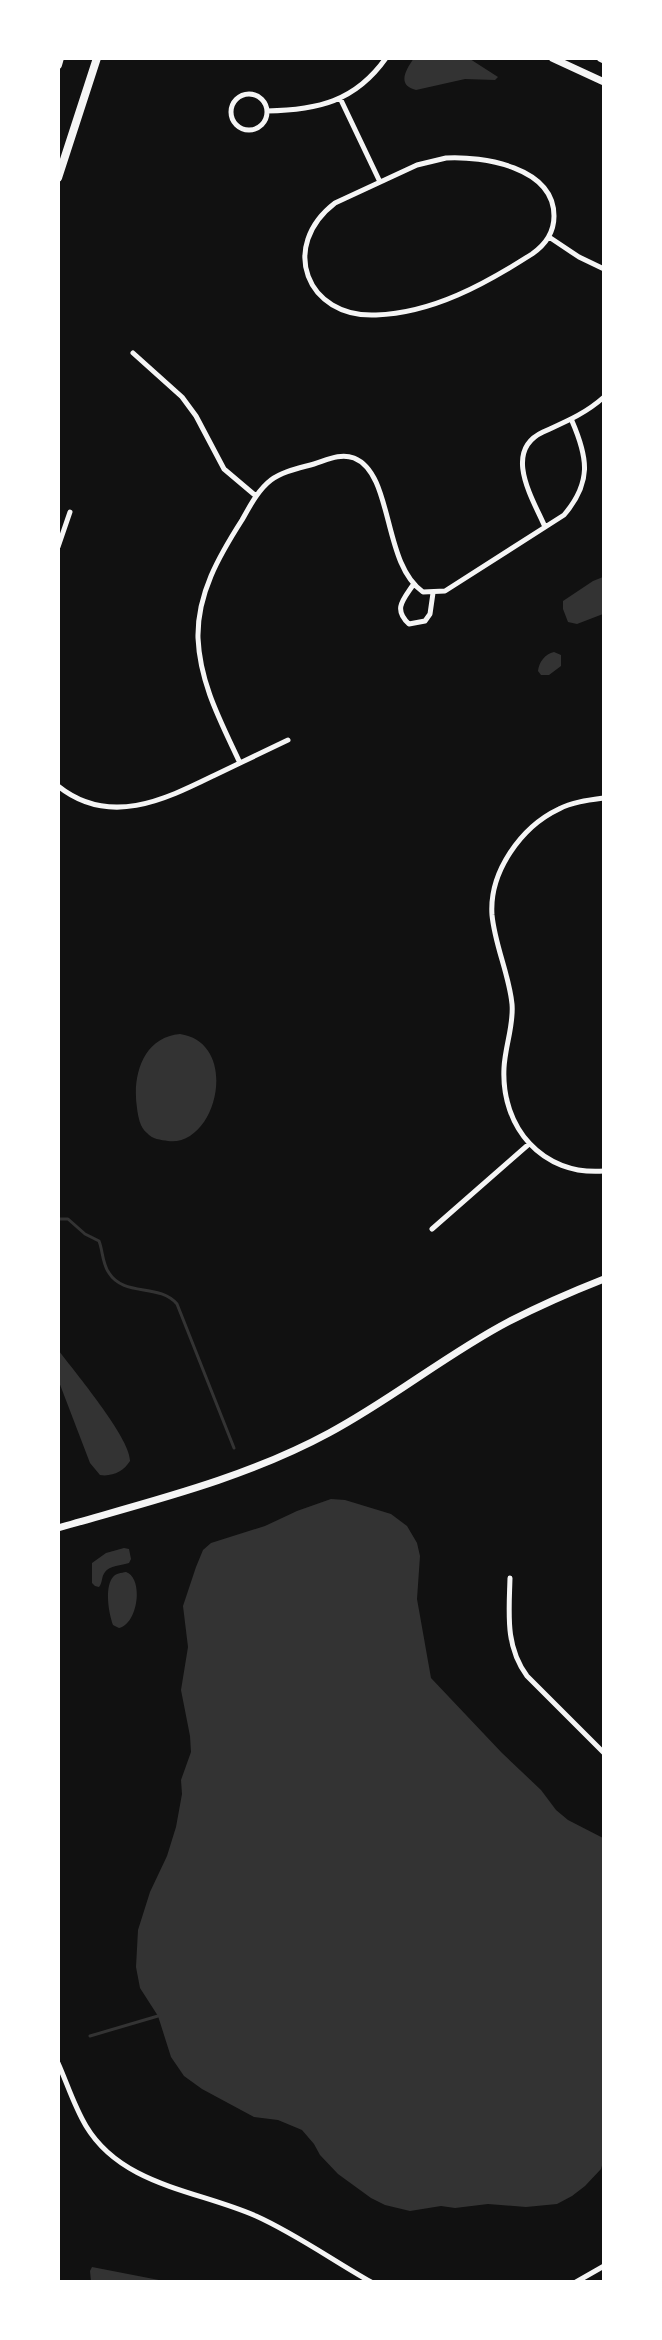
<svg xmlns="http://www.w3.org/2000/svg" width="662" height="2340" font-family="Ubuntu,sans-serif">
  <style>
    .water { fill: #333 }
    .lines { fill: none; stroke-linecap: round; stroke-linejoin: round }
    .stream { stroke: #333; stroke-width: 3 }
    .minor { stroke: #f5f5f5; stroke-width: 5 }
    .tertiary { stroke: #f5f5f5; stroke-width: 7 }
    .secondary { stroke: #f5f5f5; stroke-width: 8 }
  </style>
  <rect width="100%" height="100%" fill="#111"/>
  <path class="water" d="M414 58 470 59 498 77 495 80 465 79 416 90C397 85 405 71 414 58Z
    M603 577V614L577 624 568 622 563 609V601L593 581Z
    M554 652 561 655V666L549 675H541L538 671C539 662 545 654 554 652Z
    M180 1034C241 1043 217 1147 168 1141 161 1140 152 1139 147 1133 140 1128 138 1116 137 1108 132 1076 143 1037 180 1034Z
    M59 1351C74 1371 131 1439 130 1461 124 1471 112 1477 100 1475L90 1463 59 1382Z
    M331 1499 345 1500 391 1514 407 1526 417 1543 420 1556 417 1599 431 1678 502 1753 541 1790 556 1810 568 1820 603 1838V2162L601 2169 585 2186 572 2196 557 2204 526 2207 488 2204 455 2208 441 2206 410 2211 385 2205 371 2198 338 2174 320 2155 314 2144 302 2130 278 2120 254 2117 202 2089 184 2076 171 2057 158 2016 140 1988 136 1967 138 1930 150 1892 167 1856 176 1827 182 1794 181 1780 191 1752 190 1736 181 1690 188 1647 183 1606 196 1567 203 1550 211 1543 265 1526 297 1511Z
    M124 1548 129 1549 131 1559 129 1563C122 1565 109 1566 105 1572 101 1577 103 1582 99 1587L95 1586 92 1583V1563L106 1553Z
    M126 1572C144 1578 138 1624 119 1628L113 1625C109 1614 104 1588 113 1577 116 1573 121 1573 126 1572Z
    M92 2267 164 2281H91L90 2271Z"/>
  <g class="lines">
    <path class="stream" d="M58 1219H68L85 1234 99 1241C103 1251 102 1263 109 1273 124 1297 159 1283 177 1304L234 1448
      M90 2036 158 2016"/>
    <path class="minor" d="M231 112a18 18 0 1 1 36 0a18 18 0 1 1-36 0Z
      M340 98 380 182
      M267 111C317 110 355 102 386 58
      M446 158C483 156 554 167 554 216 554 232 545 245 532 254 485 284 433 313 376 315 306 318 279 246 335 203L417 165Z
      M549 237 579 257 604 269
      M133 353 182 397 196 416 224 469 256 496
      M545 527C533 499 502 451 543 432 565 422 585 414 604 397
      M58 547 70 512
      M413 585C403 600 393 609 409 624L425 621 430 614 433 593
      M240 763C221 722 200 684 198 638 197 594 219 556 242 520 250 506 258 490 271 480 283 471 300 468 314 464 327 460 340 453 354 458 394 474 382 564 423 592L445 591 564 515C592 482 588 458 572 421
      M58 786C109 827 164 800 213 776 238 764 263 752 288 740
      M604 798C589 800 572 802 559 809 521 827 489 872 492 915 495 946 509 974 512 1004 514 1025 505 1046 504 1068 501 1127 542 1176 604 1171
      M432 1229 529 1144
      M510 1578C509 1614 505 1646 527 1676L604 1753
      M58 2063C67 2083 74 2106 86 2126 122 2186 197 2190 256 2216 296 2234 332 2260 371 2282
      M576 2282 604 2266"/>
    <path class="tertiary" d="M552 58 604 82
      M600 58 604 60
      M58 1528C151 1501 244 1479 329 1433 391 1400 447 1354 508 1322 539 1306 571 1292 604 1279"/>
    <path class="secondary" d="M58 65 60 58
      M58 178 97 58"/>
  </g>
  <rect width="662" height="2340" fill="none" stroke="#ffffff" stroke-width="120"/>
</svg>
